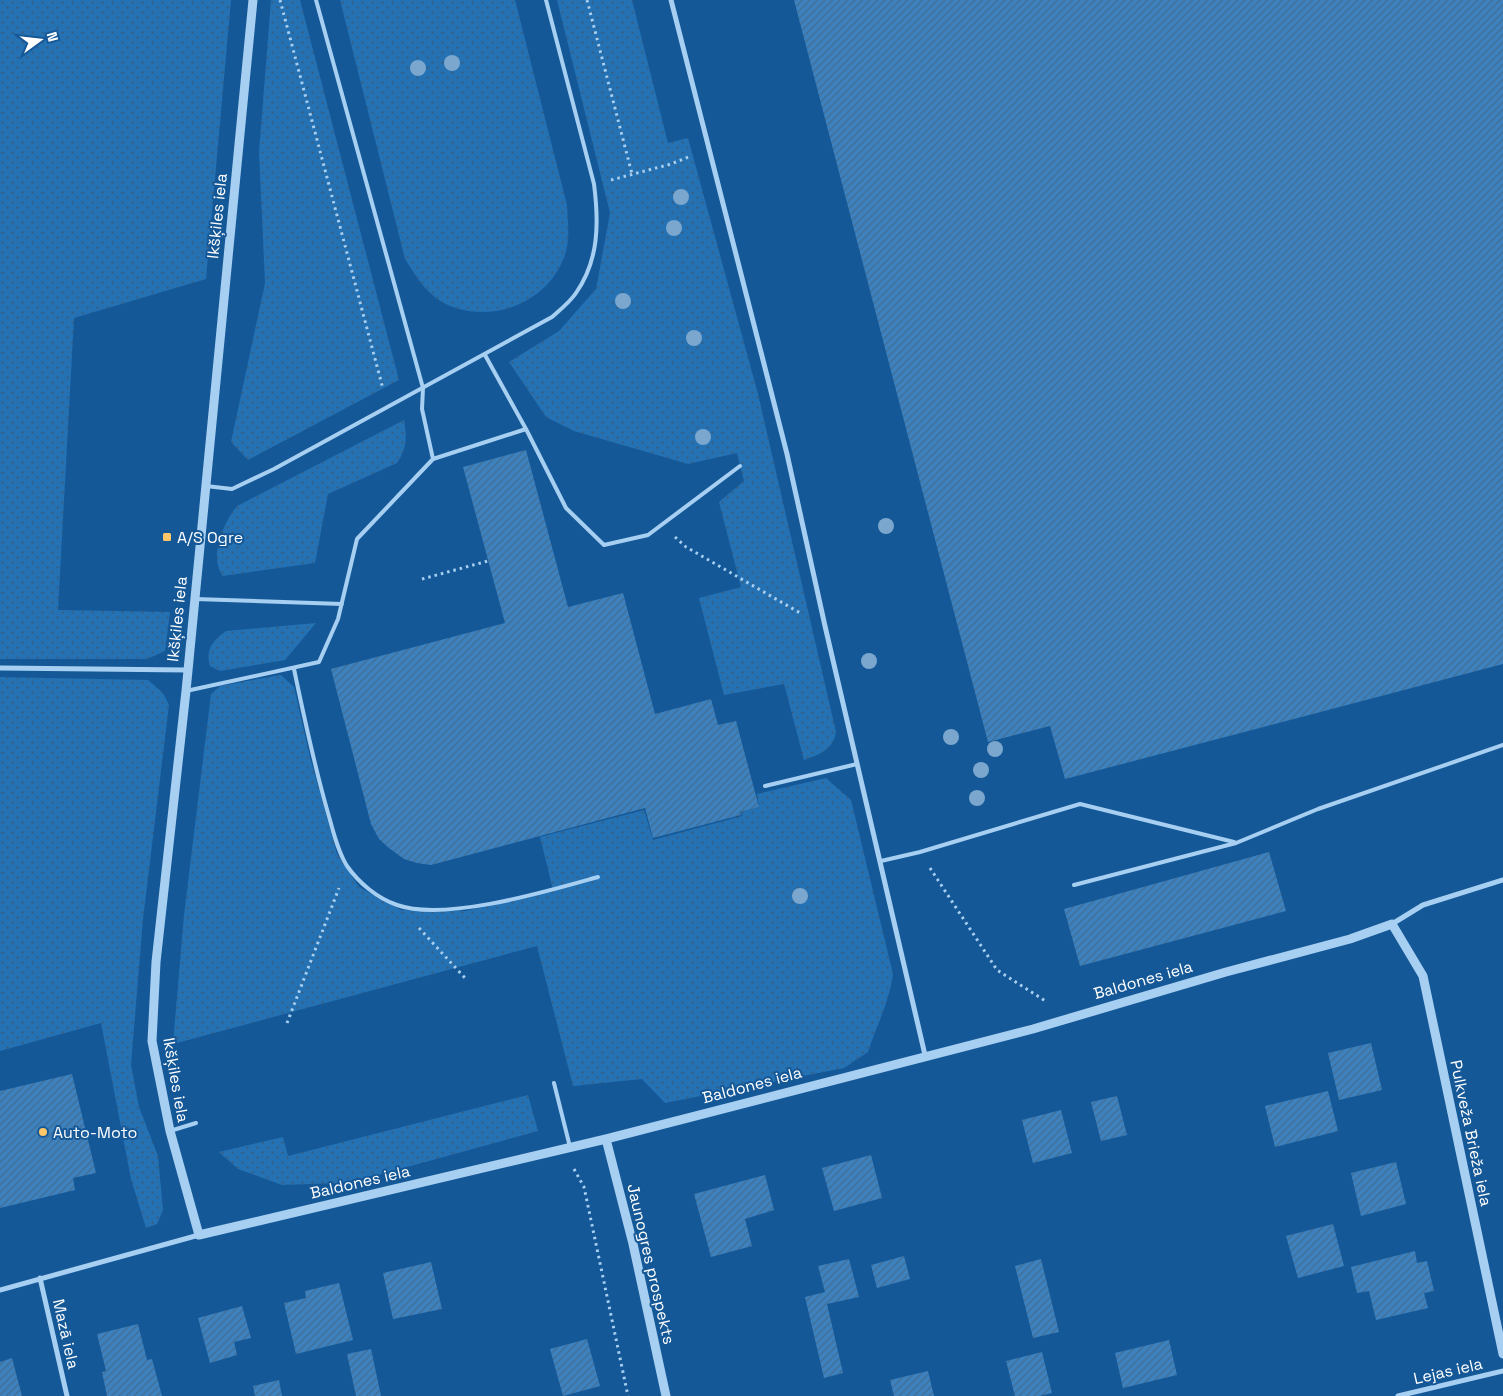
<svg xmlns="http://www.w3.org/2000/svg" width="1503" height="1396" font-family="'Space Grotesk',sans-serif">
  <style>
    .grass { fill: url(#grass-dots) }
    .building { fill: url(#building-hatch) }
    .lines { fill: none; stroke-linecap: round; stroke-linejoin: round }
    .path { stroke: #a7cff2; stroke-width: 3; stroke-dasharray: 2.5 4; stroke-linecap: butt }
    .service { stroke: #a7cff2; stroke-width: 4 }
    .minor { stroke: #a7cff2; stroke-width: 5 }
    .tertiary { stroke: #a7cff2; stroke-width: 9 }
    .tree { fill: #7ba7cf }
    .poi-dot { fill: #ffc768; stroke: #155897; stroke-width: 2 }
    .labels { text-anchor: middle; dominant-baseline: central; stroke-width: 4; stroke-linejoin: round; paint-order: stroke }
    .street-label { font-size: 16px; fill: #fff; stroke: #155897 }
    .poi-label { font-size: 16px; fill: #fff; stroke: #155897; text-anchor: start }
  </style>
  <defs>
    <pattern id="grass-dots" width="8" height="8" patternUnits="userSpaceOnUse" patternTransform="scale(1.25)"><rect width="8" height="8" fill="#2471b4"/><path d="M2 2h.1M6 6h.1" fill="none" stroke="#3a5d7b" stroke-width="1.8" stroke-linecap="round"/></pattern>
    <pattern id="building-hatch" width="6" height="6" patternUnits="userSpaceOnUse" patternTransform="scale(1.25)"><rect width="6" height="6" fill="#3d82bf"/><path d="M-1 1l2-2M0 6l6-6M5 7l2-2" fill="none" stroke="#436c91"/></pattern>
  </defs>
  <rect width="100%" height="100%" fill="#155897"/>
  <path class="grass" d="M0 0H231L206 279 74 318 58 610 170 612 165 651 147 659H0Z
    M271 0H300L399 380 248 460 231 442 265 283 259 152Z
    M340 0H515L567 205C568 224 571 244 562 262 542 307 485 325 442 302 425 292 415 275 405 259Z
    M557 0H632L668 143 688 138 758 394 836 732C833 750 820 754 804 760L784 684 724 695 699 598 741 587 719 502 744 481 737 453 688 464 574 431 546 417 509 362 559 331 596 289 610 213Z
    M404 420C407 437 407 448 397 463L328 494 315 563 223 576C208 557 224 522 237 506Z
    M316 623 285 660 220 671 210 666C205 650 213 640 226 631Z
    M281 675 294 687 310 757 337 854 359 887 401 910 465 911 553 890 540 837 644 810 653 840 742 816 741 812 759 807 757 794 826 778 851 800 893 974C889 1003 877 1024 868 1052L844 1068 665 1103 642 1079 573 1086 537 946 173 1044 184 915 211 694 220 686Z
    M0 677 148 680 163 693 169 705 143 919 131 1065 139 1107 158 1156 163 1210 157 1224 146 1228 131 1179 101 1023 0 1051Z
    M528 1095 538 1131 378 1175 339 1183 282 1185 238 1169 219 1152 283 1137 288 1156Z"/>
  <path class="building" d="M794 0H1503V664L1065 779 1050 726 988 742Z
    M526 450 568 607 623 593 655 714 711 699 718 725 736 721 759 807 740 812 741 815 653 838 645 808 431 865 417 863 404 859 389 848 379 839 371 824 331 669 505 623 463 467Z
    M1269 852 1286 911 1080 966 1064 909Z
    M1371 1043 1382 1090 1339 1100 1328 1053Z
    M72 1074 96 1173 73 1178 75 1190 0 1208V1091Z
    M1328 1091 1338 1131 1275 1147 1265 1106Z
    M1117 1096 1127 1135 1101 1141 1091 1102Z
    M1061 1110 1072 1153 1033 1163 1022 1120Z
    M871 1155 882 1198 834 1211 822 1168Z
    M1396 1162 1406 1204 1361 1216 1351 1173Z
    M765 1175 774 1210 745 1219 752 1246 711 1257 694 1194Z
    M1333 1224 1344 1266 1298 1278 1286 1236Z
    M1415 1251 1417 1263 1427 1261 1434 1291 1424 1293 1428 1308 1376 1320 1369 1291 1357 1293 1351 1267Z
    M904 1256 910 1279 877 1288 871 1265Z
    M849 1259 859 1297 827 1304 843 1373 824 1378 805 1297 825 1292 818 1266Z
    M1041 1259 1059 1332 1033 1338 1015 1266Z
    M431 1262 442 1309 393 1319 383 1273Z
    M339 1283 353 1340 296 1354 284 1303 306 1298 305 1291Z
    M242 1306 251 1338 234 1342 237 1355 210 1363 198 1318Z
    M138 1324 147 1360 152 1359 162 1396H107L102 1372 106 1371 97 1334Z
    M587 1339 600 1386 563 1396 550 1349Z
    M1169 1340 1177 1375 1123 1388 1115 1353Z
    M371 1349 381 1396H356L347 1354Z
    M1042 1352 1052 1393 1039 1396H1015L1006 1361Z
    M12 1358 22 1396H0V1362Z
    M928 1371 934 1396H894L890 1380Z
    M279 1380 282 1396H255L253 1386Z"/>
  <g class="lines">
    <path class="path" d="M280 0 383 389
      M587 0 632 174
      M611 180 671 164 691 156
      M675 537 686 547 802 614
      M422 579 488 561
      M930 868 997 970 1047 1002
      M419 928 465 978
      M287 1023 339 888
      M574 1169 584 1187 628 1396"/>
    <path class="service" d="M316 0 423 388 422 409 433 459
      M485 355 526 429
      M206 486 232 489 274 469 552 317C560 310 570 302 576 293 599 260 599 223 594 184L546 0
      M195 599 342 604
      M294 669C304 717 314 765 328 813 333 830 337 850 347 866 359 883 377 898 397 905 445 922 548 891 598 877
      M186 691 319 662 338 619 357 539 433 459 526 429 566 508 604 545 648 535 740 466
      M765 786 857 764
      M881 861 920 852 1080 804 1234 842
      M1074 885 1236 843 1318 809 1503 745
      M554 1083 570 1147
      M170 1131 196 1123"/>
    <path class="minor" d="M671 0 787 454 825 626 925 1055
      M0 668 187 670
      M1392 924 1423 905 1503 880
      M40 1278 67 1396
      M0 1290 199 1235
      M1398 1396 1503 1371"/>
    <path class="tertiary" d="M253 0 186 691 156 962 152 1041 170 1131 199 1235 606 1139 1033 1029 1226 972 1350 939 1392 924 1423 976 1503 1354
      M606 1139 633 1244 666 1396"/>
  </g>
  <g class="tree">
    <circle cx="452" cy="63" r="8"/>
    <circle cx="418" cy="68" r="8"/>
    <circle cx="681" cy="197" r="8"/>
    <circle cx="674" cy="228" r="8"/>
    <circle cx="623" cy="301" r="8"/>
    <circle cx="694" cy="338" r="8"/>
    <circle cx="703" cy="437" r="8"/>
    <circle cx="886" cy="526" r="8"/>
    <circle cx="869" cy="661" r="8"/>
    <circle cx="951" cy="737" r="8"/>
    <circle cx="995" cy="749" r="8"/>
    <circle cx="981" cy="770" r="8"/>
    <circle cx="977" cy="798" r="8"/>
    <circle cx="800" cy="896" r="8"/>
  </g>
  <g class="poi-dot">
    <rect x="162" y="532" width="10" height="10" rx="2.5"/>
    <circle cx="43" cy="1132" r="5"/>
  </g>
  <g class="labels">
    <g class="street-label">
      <text transform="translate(217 216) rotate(-84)">Ikšķiles iela</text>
      <text transform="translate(177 619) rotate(-84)">Ikšķiles iela</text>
      <text transform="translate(1143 980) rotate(-16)">Baldones iela</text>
      <text transform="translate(176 1080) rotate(80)">Ikšķiles iela</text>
      <text transform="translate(752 1085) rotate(-15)">Baldones iela</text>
      <text transform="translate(1471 1133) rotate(78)">Pulkveža Brieža iela</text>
      <text transform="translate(360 1182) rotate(-13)">Baldones iela</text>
      <text transform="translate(651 1264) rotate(77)">Jaunogres prospekts</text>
      <text transform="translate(66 1334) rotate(77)">Mazā iela</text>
      <text transform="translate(1448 1371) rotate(-13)">Lejas iela</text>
    </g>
    <g class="poi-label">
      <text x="177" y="537">A/S Ogre</text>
      <text x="53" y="1132">Auto-Moto</text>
    </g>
  </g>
  <g transform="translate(40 40) rotate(75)" stroke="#155897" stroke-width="4" paint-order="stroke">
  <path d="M0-4L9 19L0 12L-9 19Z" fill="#ffffff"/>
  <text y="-8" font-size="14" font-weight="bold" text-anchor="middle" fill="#ffffff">N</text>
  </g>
</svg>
